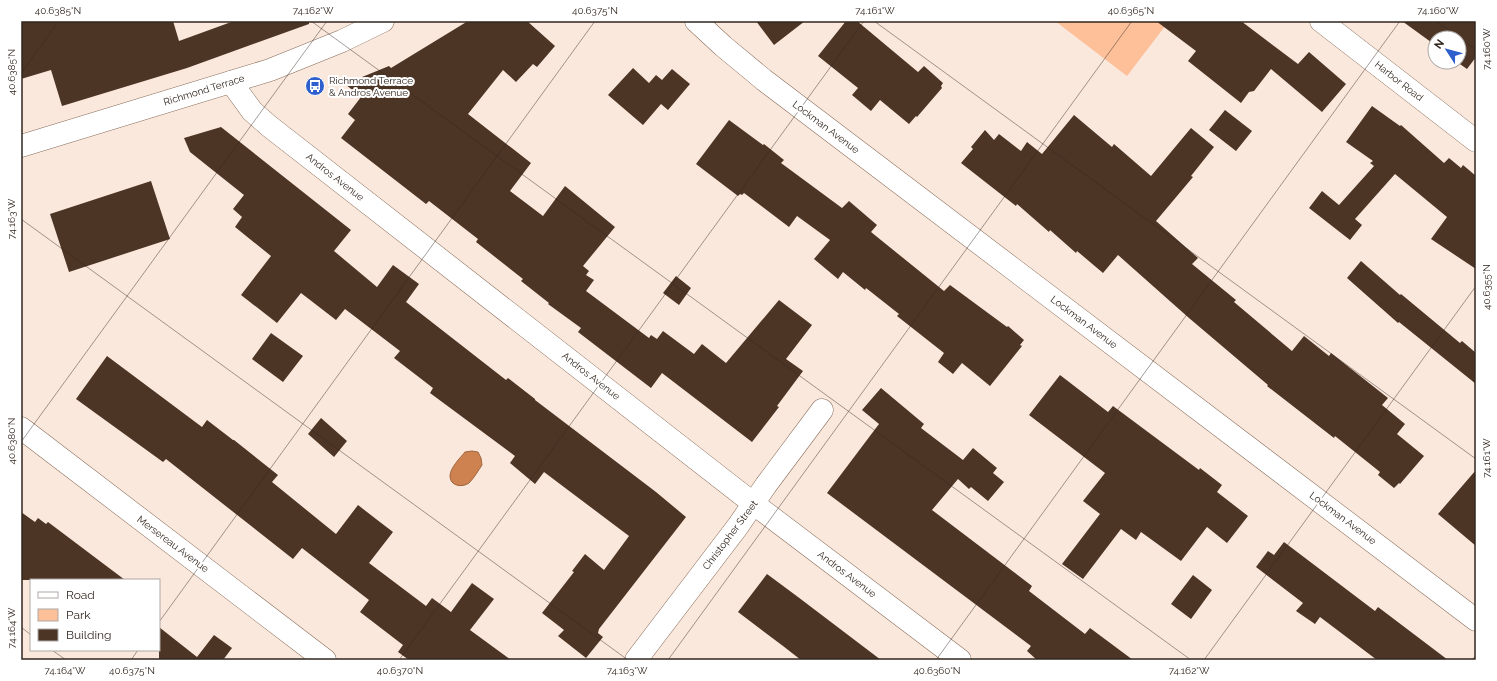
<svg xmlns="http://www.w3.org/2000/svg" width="1497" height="681" font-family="Raleway,sans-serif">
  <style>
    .green { fill: #fdc099 }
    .water { fill: #ce824f; stroke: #9f6640 }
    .building { fill: #4d3525 }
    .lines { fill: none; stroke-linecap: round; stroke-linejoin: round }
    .minor-casing { stroke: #876c5a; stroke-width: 23 }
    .secondary-casing { stroke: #876c5a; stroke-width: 23 }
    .minor { stroke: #fff; stroke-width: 22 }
    .secondary { stroke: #fff; stroke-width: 22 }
    .ticks { fill: none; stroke: #31261e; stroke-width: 1; stroke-opacity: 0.45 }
    .labels { text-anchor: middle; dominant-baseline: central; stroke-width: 4; stroke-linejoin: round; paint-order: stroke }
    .poi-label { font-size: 10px; fill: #31261e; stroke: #fff; text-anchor: start }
    .street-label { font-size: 10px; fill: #31261e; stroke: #fff }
    .neatline { fill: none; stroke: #31261e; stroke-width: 1.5 }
    .ticks-label { font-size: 10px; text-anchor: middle; fill: #31261e }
  </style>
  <rect width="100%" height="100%" fill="#fbe8dc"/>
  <path class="green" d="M1055 21H1169L1127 76Z"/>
  <path class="water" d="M472 451 478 452 481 458 482 465C478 471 474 478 469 483 462 488 450 486 450 476 450 468 460 458 465 452Z"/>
  <path class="building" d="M21 21H173L179 41 234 21H309V24L187 68 62 106 51 70 21 79Z
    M468 21H527L555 46 537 67 533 64 516 82 503 70 468 114 531 163 510 191 543 216 565 186 615 227 583 266 589 271 586 275 594 280 586 291 649 338 651 335 657 339 663 331 694 354 702 344 726 363 779 300 812 325 786 359 803 371 777 406 779 407 752 442 662 373 651 388 578 332 581 328 548 304 549 303 521 281 523 279 476 242 478 239 429 201 426 204 341 138 355 120 348 114 361 97 345 84 389 66 391 68Z
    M756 21H805L774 45Z
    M846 21H857L918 72 924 66 943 83 941 86 942 88 917 117 916 116 909 124 880 100 871 111 852 95 858 88 818 56Z
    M1156 21H1241L1298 64 1309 52 1346 84 1322 112 1271 69 1254 91 1249 92 1241 103 1188 61 1196 51Z
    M1402 21H1476V57L1467 69 1457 62H1459V38H1435V45Z
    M633 68 649 83 656 75 662 80 672 69 690 84 668 110 661 104 643 125 608 95Z
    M1372 106 1400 126 1401 125 1444 163 1449 158 1461 168 1463 165 1476 176V269L1431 239 1447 217 1395 174 1355 219 1362 225 1350 240 1309 208 1322 191 1339 205 1374 166 1370 163 1373 161 1346 142Z
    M1225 110 1252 131 1236 151 1209 130Z
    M1074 115 1112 147 1114 144 1151 176 1191 128 1214 147 1191 176 1193 177 1156 221 1198 258 1192 264 1236 300 1234 302 1292 351 1304 336 1329 356 1331 353 1388 398 1382 405 1405 424 1397 434 1424 456 1400 484 1399 483 1394 488 1378 475 1380 472 1335 436 1334 438 1267 386 1268 385 1189 318 1118 255 1103 273 1077 251 1076 253 1050 230 1049 232 1017 204 1016 206 961 163 973 149 971 147 985 130 994 140 999 134 1021 151 1027 142 1042 154Z
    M729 120 763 145 764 144 784 160 781 163 842 208 849 201 877 225 871 232 944 291 950 285 1007 327 1008 326 1024 340 1020 345 1022 346 990 386 962 363 953 374 938 362 944 353 897 316 899 314 866 288 865 290 843 272 838 279 814 259 830 240 797 216 789 227 744 193 742 195 740 194 738 196 696 164Z
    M221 127 351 230 334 251 377 287 393 265 419 284 406 302 506 380 508 378 535 399V400L656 492 686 517 599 629 598 633 603 637 586 658 558 636 564 630 542 613 574 572 572 571 585 554 604 570 629 536 544 472 535 484 510 463 515 456 430 393 433 388 394 358 400 351 345 309 336 320 301 293 277 323 241 295 271 256 235 227 242 217 233 209 244 195 190 152 184 138Z
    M151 181 170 239 69 272 50 214Z
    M1361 261 1400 295 1401 294 1460 343 1462 341 1476 353V384L1399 322 1398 323 1347 278Z
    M676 276 691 288 679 305 663 293Z
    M271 333 303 356 283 382 252 359Z
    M107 356 202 427 207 420 233 440H234L278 475 272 482 336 534 358 505 376 519 393 532 369 563 426 606 432 598 451 612 472 583 494 599 470 630 511 660H409L398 652 403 645 360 612 369 600 334 573 302 548 293 559 166 459 163 462 76 399Z
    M1060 375 1108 412 1113 406 1199 470 1200 468 1222 485 1217 492 1248 516 1227 543 1207 527 1181 561 1141 532 1136 540 1121 529 1083 579 1062 564 1100 514 1083 501 1105 473 1029 415Z
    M881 388 924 424 921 428 963 460 973 448 997 468 993 473 1004 482 988 501 971 487 969 489 958 479 932 510 1032 586 1029 591 1085 634 1090 628 1133 660H1037L1027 651 1031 646 827 493 879 424 862 410Z
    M321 418 347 441 334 457 308 434Z
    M1476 470V546L1438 514Z
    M21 512 35 522 38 518 46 524 48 522 125 580H21Z
    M1284 542 1375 611 1378 607 1448 660H1377L1320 617 1315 624 1296 611 1303 603 1256 567 1268 551 1274 555Z
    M767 574 798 597 881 660H801L783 646 738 612Z
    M1193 575 1212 590 1191 619 1171 604Z
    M159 627 197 657 214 635 232 648 223 660H159Z"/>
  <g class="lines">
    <g class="minor-casing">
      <path id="minor" d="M696 21 723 46 764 80 1476 620
        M1321 21 1476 141
        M231 82 252 111 269 126 754 504 960 660
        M21 428 325 660
        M636 660 738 526 766 485 822 410"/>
    </g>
    <g class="secondary-casing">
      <path id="secondary" d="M21 146 270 70 342 41 383 21"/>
    </g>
    <use href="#minor" class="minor"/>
    <use href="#secondary" class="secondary"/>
  </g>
  <path class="ticks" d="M311 21 1191 660M874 21 1476 459M1436 21 1476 50M21 73 59 21M21 219 628 660M21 442 327 21M159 622 595 21M21 627 31 635M52 650 66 660M131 660 138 650M399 660 864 21M668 660 1132 21M936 660 1400 21M1204 660 1476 286M1472 660 1476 655"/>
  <defs>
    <g id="bus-disc" transform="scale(1)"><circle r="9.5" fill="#2e5fcd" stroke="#fff"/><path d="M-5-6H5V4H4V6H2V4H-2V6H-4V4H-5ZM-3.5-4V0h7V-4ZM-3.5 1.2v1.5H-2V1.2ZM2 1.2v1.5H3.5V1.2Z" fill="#fff"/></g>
  </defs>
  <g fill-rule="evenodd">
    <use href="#bus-disc" x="315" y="86"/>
  </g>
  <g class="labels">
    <g class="poi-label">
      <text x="329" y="80">Richmond Terrace<tspan x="329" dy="12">&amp; Andros Avenue</tspan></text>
    </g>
    <g class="street-label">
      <text transform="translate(1399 81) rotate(38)">Harbor Road</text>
      <text transform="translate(204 90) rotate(-17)">Richmond Terrace</text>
      <text transform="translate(826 127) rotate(37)">Lockman Avenue</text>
      <text transform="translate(335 177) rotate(38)">Andros Avenue</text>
      <text transform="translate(1084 322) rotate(37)">Lockman Avenue</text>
      <text transform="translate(591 376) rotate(38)">Andros Avenue</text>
      <text transform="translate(1343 518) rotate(37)">Lockman Avenue</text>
      <text transform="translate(730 535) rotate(-53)">Christopher Street</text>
      <text transform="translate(173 544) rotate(37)">Mersereau Avenue</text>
      <text transform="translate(847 574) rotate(37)">Andros Avenue</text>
    </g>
  </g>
  <rect width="1497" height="681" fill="none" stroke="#ffffff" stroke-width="44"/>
  <rect x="30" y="579" width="130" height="72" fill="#ffffff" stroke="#ada8a5"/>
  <rect x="38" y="592" width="20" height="6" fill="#ffffff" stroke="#ada8a5"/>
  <text x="66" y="599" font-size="12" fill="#31261e">Road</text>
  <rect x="38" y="609" width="20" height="12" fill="#fdc099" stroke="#ada8a5"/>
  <text x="66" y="619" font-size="12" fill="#31261e">Park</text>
  <rect x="38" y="629" width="20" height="12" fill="#4d3525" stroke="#ada8a5"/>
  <text x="66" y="639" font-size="12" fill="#31261e">Building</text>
  <g transform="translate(1447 50) rotate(306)"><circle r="19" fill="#ffffff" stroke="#ada8a5"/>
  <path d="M0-3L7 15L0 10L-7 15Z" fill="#2e5fcd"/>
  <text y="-6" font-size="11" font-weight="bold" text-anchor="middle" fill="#31261e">N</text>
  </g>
  <rect x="22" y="22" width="1453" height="637" class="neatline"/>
  <g class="ticks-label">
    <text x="58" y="14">40.6385°N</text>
    <text x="313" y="14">74.162°W</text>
    <text x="595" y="14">40.6375°N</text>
    <text x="875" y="14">74.161°W</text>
    <text x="1131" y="14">40.6365°N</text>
    <text x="1438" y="14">74.160°W</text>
    <text transform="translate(1486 49) rotate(-90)" y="4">74.160°W</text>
    <text transform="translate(11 72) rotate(-90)" y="4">40.6385°N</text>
    <text transform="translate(11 219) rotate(-90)" y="4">74.163°W</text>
    <text transform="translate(1486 287) rotate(-90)" y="4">40.6355°N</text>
    <text transform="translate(11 441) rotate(-90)" y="4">40.6380°N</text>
    <text transform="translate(1486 458) rotate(-90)" y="4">74.161°W</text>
    <text transform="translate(11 628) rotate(-90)" y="4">74.164°W</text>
    <text x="65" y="674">74.164°W</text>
    <text x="132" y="674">40.6375°N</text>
    <text x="400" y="674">40.6370°N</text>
    <text x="627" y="674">74.163°W</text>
    <text x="937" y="674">40.6360°N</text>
    <text x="1189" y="674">74.162°W</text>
  </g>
</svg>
